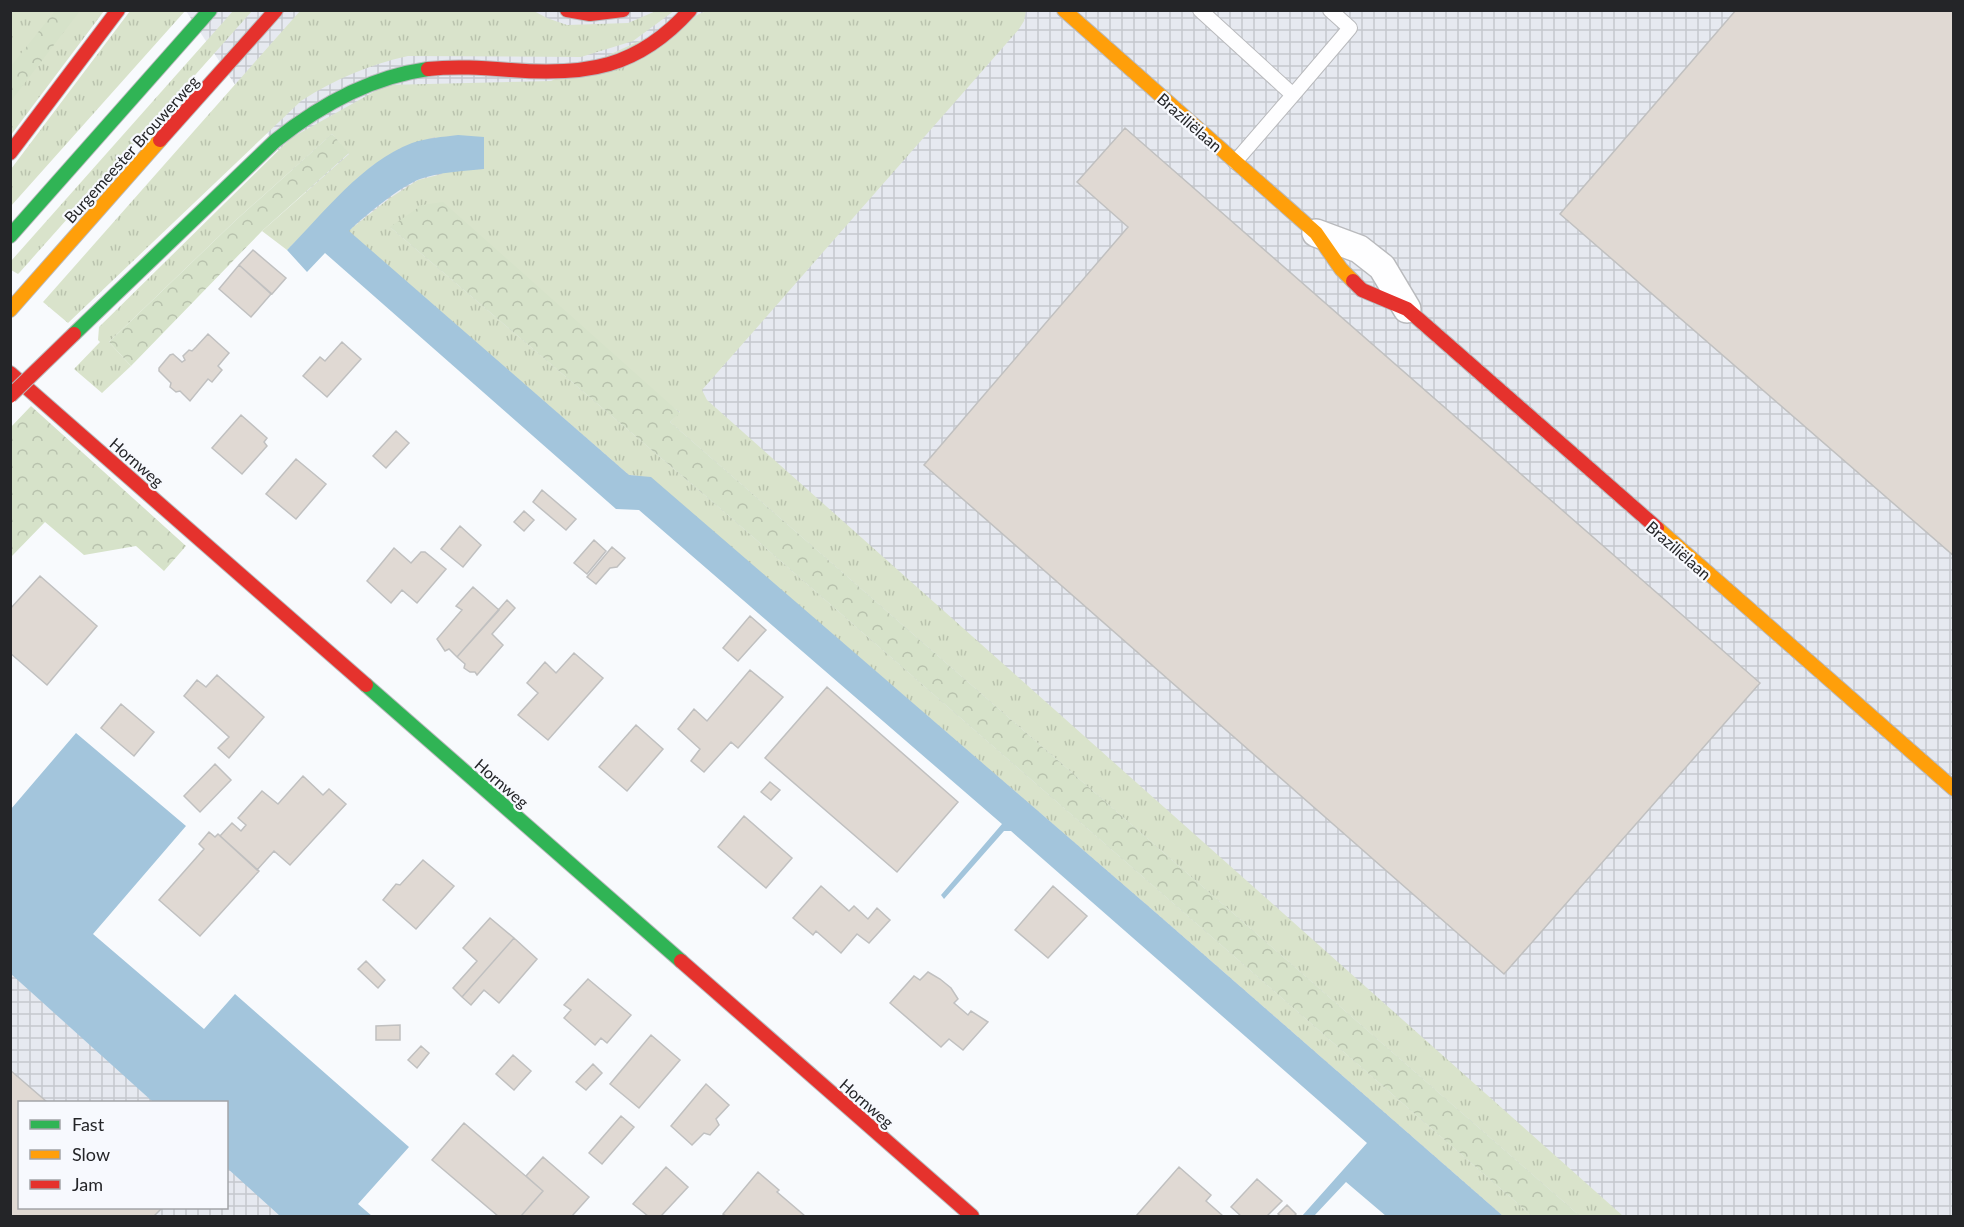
<svg xmlns="http://www.w3.org/2000/svg" width="1964" height="1227" font-family="Lato,sans-serif">
  <style>
    .industrial { fill: url(#industrial-grid) }
    .grass { fill: url(#grass-tufts) }
    .forest { fill: url(#forest-crowns) }
    .water { fill: #a3c5dc }
    .building { fill: #e0d9d3; stroke: #c0c0c0; stroke-width: 1.5 }
    .lines { fill: none; stroke-linecap: round; stroke-linejoin: round }
    .lane-casing { stroke: #b9babd; stroke-width: 16 }
    .street-casing { stroke: #b9babd; stroke-width: 30 }
    .fast-casing { stroke: #b9babd; stroke-width: 16 }
    .slow-casing { stroke: #b9babd; stroke-width: 16 }
    .jam-casing { stroke: #b9babd; stroke-width: 16 }
    .lane { stroke: #fefeff; stroke-width: 14 }
    .street { stroke: #fefeff; stroke-width: 27 }
    .fast { stroke: #30b455; stroke-width: 14 }
    .slow { stroke: #ff9f0a; stroke-width: 14 }
    .jam { stroke: #e5322d; stroke-width: 14 }
    .jam-bridge-casing { stroke: #b9babd; stroke-width: 16; stroke-linecap: butt }
    .jam-bridge { stroke: #e5322d; stroke-width: 14 }
    .labels { text-anchor: middle; dominant-baseline: central; stroke-width: 4.5; stroke-linejoin: round; paint-order: stroke }
    .street-label { font-size: 16px; fill: #242528; stroke: #f7f9fe }
  </style>
  <defs>
    <pattern id="industrial-grid" width="8" height="8" patternUnits="userSpaceOnUse" patternTransform="scale(1.5)"><rect width="8" height="8" fill="#e6e9f0"/><path d="M0 4h8M4 0v8" fill="none" stroke="#c5c8ce"/></pattern>
    <pattern id="grass-tufts" width="24" height="20" patternUnits="userSpaceOnUse" patternTransform="scale(1.5)"><rect width="24" height="20" fill="#d9e3cb"/><path d="M3 7l-1-3M5 7V3M7 7l1-3M15 17l-1-3M17 17v-4M19 17l1-3" fill="none" stroke="#bac3ae"/></pattern>
    <pattern id="forest-crowns" width="20" height="18" patternUnits="userSpaceOnUse" patternTransform="scale(1.5)"><rect width="20" height="18" fill="#d6e2c9"/><path d="M2 6a3 3 0 1 1 6 0M12 15a3 3 0 1 1 6 0" fill="none" stroke="#b8c2ad"/></pattern>
  </defs>
  <rect width="100%" height="100%" fill="#f8fafd"/>
  <path class="industrial" d="M186 11H1953V1216H1471L335 235Z
    M10 934 188 1102H20V1208H226L227 1139 308 1216H11Z"/>
  <path class="grass" d="M13 10 104 11 11 135V13Z
    M130 11H185L11 206V169Z
    M233 11H252L20 272 18 274 11 270V261Z
    M300 11H534L547 18 567 25 628 23 656 11H674L633 41 581 57 408 56C368 65 335 79 301 101L68 323 43 302Z
    M706 11H1026L1024 21 1019 29 702 390 707 400 1623 1216H1580L670 422 680 412 390 227 721 509 1532 1216H1503L1155 912 651 478 629 475 348 231 390 198 418 180 442 174 435 137 399 149 372 166 287 250 262 231 349 154 332 134 236 220 109 342 131 366 102 393 74 369 100 342 98 340 99 327 291 138 386 85 551 81Z"/>
  <path class="forest" d="M55 11H80L11 101V66Z
    M332 134 349 153 262 231 131 366 109 342 236 220Z
    M443 202 680 413 670 422 1580 1216H1532L721 509 390 227 422 205Z
    M31 406 186 546 164 571 136 546 84 555 45 522 11 557V427Z"/>
  <path class="water" d="M458 135 484 137V169C463 171 440 172 420 179 401 186 363 217 349 231L629 475 651 477 1155 912 1503 1216H1386L1346 1182 1314 1216H1302L1367 1143 1011 831H1004L944 899 941 895 1002 824 639 510 616 509 325 253 307 272 287 250C325 212 361 163 412 143 427 138 442 137 458 135Z
    M76 733 186 826 93 934 204 1029 235 994 409 1147 358 1204 372 1216H280L227 1168 226 1102H153L11 974V809Z"/>
  <path class="building" d="M1736 10H1954V556L1560 214Z
    M1125 128 1760 683 1504 974 924 465 1128 227 1077 182Z
    M253 250 286 278 272 294 239 265Z
    M239 265 271 294 251 317 219 289Z
    M208 334 229 353 218 366 222 370 212 382 208 379 190 401 180 391 176 392 170 387 171 383 159 371V368L170 355 173 354 182 362 185 360 183 356 189 350 192 351 196 347Z
    M342 342 361 359 327 397 303 376 320 357 325 361Z
    M241 415 267 438 264 442 267 446 242 474 212 448Z
    M396 431 409 443 386 468 373 456Z
    M296 459 326 484 296 519 266 494Z
    M542 490 576 519 566 530 533 502Z
    M524 511 534 520 524 531 514 522Z
    M460 526 481 545 463 567 441 549Z
    M594 540 606 551 587 574 574 563Z
    M612 547 625 558 617 567 610 568 596 584 587 577Z
    M394 548 411 563 421 552H425L446 569 417 603 402 590 391 603 367 581Z
    M40 576 97 626 47 685 10 653V609Z
    M473 587 499 610 457 657 449 649 445 651 437 639 462 610 456 606Z
    M507 600 515 608 492 634 503 645 477 675 475 672H470L464 668 465 664 457 657Z
    M750 616 766 630 738 661 723 648Z
    M574 653 603 678 548 740 518 715 538 693 527 683 545 662 556 673Z
    M750 670 783 697 738 748 731 742 704 772 691 761 700 749 678 729 694 709 707 721Z
    M217 675 264 717 229 758 218 748 229 737 184 696 197 680 206 687Z
    M827 687 958 802 897 872 765 758Z
    M121 704 154 732 134 756 101 728Z
    M636 725 663 749 627 791 599 767Z
    M215 764 231 780 200 812 184 796Z
    M303 776 323 795 329 789 346 804 290 865 274 851 257 870 220 836 232 823 241 831 246 825 238 818 262 791 278 804Z
    M770 782 780 790 771 800 761 792Z
    M744 816 792 858 766 888 718 847Z
    M209 832 215 837 218 834 259 871 200 936 159 900 204 849 199 844Z
    M423 860 454 886 416 929 383 900 396 884 400 885Z
    M821 886 849 911 854 906 868 919 877 908 890 920 869 943 857 934 841 953 816 931 813 935 793 918Z
    M1053 886 1087 916 1048 958 1015 930Z
    M490 918 514 938 462 997 453 988 477 961 463 948Z
    M514 938 537 959 499 1003 484 990 471 1005 462 997Z
    M366 961 385 980 378 988 358 969Z
    M928 972 940 979 951 988 958 999 954 1003 968 1015 971 1011 988 1022 963 1050 949 1039 941 1047 890 1003 914 976 920 980Z
    M588 979 631 1015 607 1043 601 1038 595 1045 564 1018 571 1010 564 1005Z
    M400 1025V1040H376V1026Z
    M651 1035 680 1060 639 1108 610 1084Z
    M421 1046 429 1053 417 1068 408 1060Z
    M513 1055 531 1071 514 1090 496 1074Z
    M593 1064 602 1073 586 1090 576 1082Z
    M10 1070 47 1102H20V1208H162L154 1216H10Z
    M706 1084 729 1105 716 1119 719 1125 710 1135 704 1133 692 1145 671 1126Z
    M621 1116 634 1127 602 1164 589 1153Z
    M464 1123 543 1191 521 1216H498L432 1160Z
    M543 1157 589 1197 572 1216H521L543 1191 526 1176Z
    M666 1167 688 1187 661 1216H648L633 1204Z
    M1179 1167 1211 1195 1206 1201 1223 1216H1136Z
    M758 1172 779 1190 777 1192 805 1216H726L723 1214Z
    M1257 1179 1282 1201 1267 1216H1241L1231 1207Z
    M1287 1205 1296 1214 1294 1216H1281L1278 1214Z"/>
  <g class="lines">
    <g class="lane-casing">
      <path id="lane" d="M1200 10 1293 95 1350 28 1330 10
        M1235 162 1293 95"/>
    </g>
    <g class="street-casing">
      <path id="street" d="M1316 233 1359 249 1382 267 1407 309"/>
    </g>
    <g class="fast-casing">
      <path id="fast" d="M10 236 210 10
        M74 334 275 141C320 105 370 77 428 69
        M366 685 681 961"/>
    </g>
    <g class="slow-casing">
      <path id="slow" d="M1064 10 1316 233 1341 269 1353 281
        M10 310 160 140
        M1657 528 1954 789"/>
    </g>
    <g class="jam-casing">
      <path id="jam" d="M567 10 590 14 623 10
        M428 69C456 66 483 68 511 70 586 76 638 68 690 10
        M160 140 276 10
        M10 153 118 10
        M1353 281 1362 290 1407 309 1657 528
        M10 373 366 685
        M681 961 972 1216"/>
    </g>
    <use href="#lane" class="lane"/>
    <use href="#street" class="street"/>
    <use href="#fast" class="fast"/>
    <use href="#slow" class="slow"/>
    <use href="#jam" class="jam"/>
    <g class="jam-bridge-casing">
      <path id="jam-bridge" d="M10 396 74 334"/>
    </g>
    <use href="#jam-bridge" class="jam-bridge"/>
  </g>
  <g class="labels">
    <g class="street-label">
      <text transform="translate(1190 122) rotate(41)">Braziliëlaan</text>
      <text transform="translate(131 149) rotate(-48)">Burgemeester Brouwerweg</text>
      <text transform="translate(137 462) rotate(41)">Hornweg</text>
      <text transform="translate(1679 550) rotate(41)">Braziliëlaan</text>
      <text transform="translate(502 783) rotate(41)">Hornweg</text>
      <text transform="translate(867 1103) rotate(41)">Hornweg</text>
    </g>
  </g>
  <rect width="1964" height="1227" fill="none" stroke="#242528" stroke-width="24"/>
  <rect x="18" y="1101" width="210" height="108" fill="#f7f9fe" stroke="#a3a4a8" stroke-width="1.5"/>
  <rect x="30" y="1120" width="30" height="9" fill="#30b455" stroke="#a3a4a8" stroke-width="1.5"/>
  <text x="72" y="1131" font-size="18" fill="#242528">Fast</text>
  <rect x="30" y="1150" width="30" height="9" fill="#ff9f0a" stroke="#a3a4a8" stroke-width="1.5"/>
  <text x="72" y="1161" font-size="18" fill="#242528">Slow</text>
  <rect x="30" y="1180" width="30" height="9" fill="#e5322d" stroke="#a3a4a8" stroke-width="1.5"/>
  <text x="72" y="1191" font-size="18" fill="#242528">Jam</text>
</svg>
